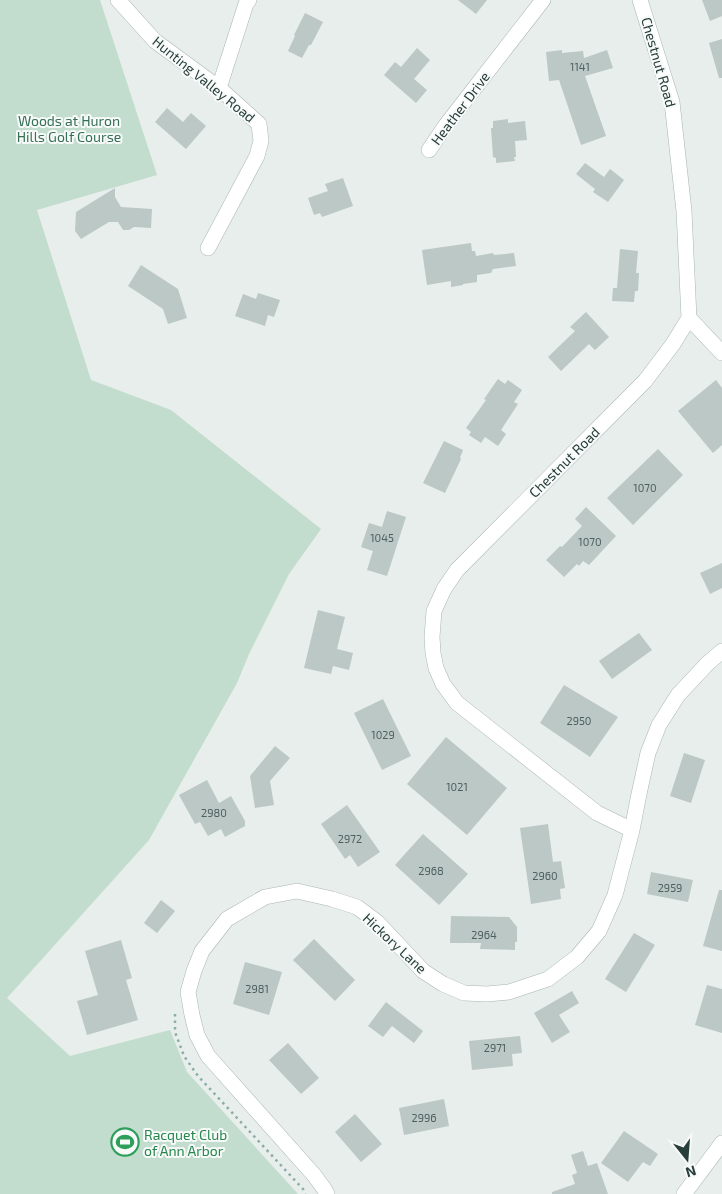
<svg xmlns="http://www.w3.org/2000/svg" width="722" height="1194" font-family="'Exo 2',sans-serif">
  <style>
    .green { fill: #c2dccd }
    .building { fill: #bcc8c5 }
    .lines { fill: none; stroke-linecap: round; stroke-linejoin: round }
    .minor-casing { stroke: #aab6b3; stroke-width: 16 }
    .path { stroke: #8bada7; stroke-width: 2.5; stroke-dasharray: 2.5 4; stroke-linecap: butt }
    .minor { stroke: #fff; stroke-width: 15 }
    .labels { text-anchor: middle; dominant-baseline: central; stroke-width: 4; stroke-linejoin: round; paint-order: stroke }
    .number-label { font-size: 11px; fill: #4c605e }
    .street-label { font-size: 14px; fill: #273e3b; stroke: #f7faf9 }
    .park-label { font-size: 14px; fill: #367054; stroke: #f7faf9 }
    .leisure-label { font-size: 14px; fill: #27864d; stroke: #f7faf9; text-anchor: start }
  </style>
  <rect width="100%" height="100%" fill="#e7eeeb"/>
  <path class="green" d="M0 0H100L157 175 37 210 91 380 171 410 321 529 289 574 249 654 237 683 149 840 7 998 70 1056 170 1030 187 1072 298 1194H0Z"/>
  <path class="building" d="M458 0H487L476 14Z
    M702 0H722V16L710 21Z
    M305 13 323 22 311 45H309L302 58 288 51 295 36 294 35Z
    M722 39V78H719L709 43Z
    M417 48 430 60 414 79 427 90 416 103 384 75 395 62 401 67Z
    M562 50V53L583 51 584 58 607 50 613 68 585 76 606 136 581 145 559 80 549 81 546 52Z
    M167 108 183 122 191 113 206 126 186 149 155 122Z
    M508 119V123L525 121 527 140 515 141 516 157H514L515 161 496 163V158L493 157 491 128H493V121Z
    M585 163 604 177 610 169 624 180 608 202 593 192 595 189 576 174Z
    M343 178 353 206 322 217 320 213 314 215 308 198 328 191 325 184Z
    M115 188V197L121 207 152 209 151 228 134 227 129 230H123L118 222H109L81 239 75 231 76 212Z
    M471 243 472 251H475L476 256 493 253 494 255 514 253 516 266 493 269 491 273 477 275V282L463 284V285L451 287V281L427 285 422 250Z
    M620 249 638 251 636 273H639L638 291H635L634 302 612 301 613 288H617Z
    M141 265 178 289 187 318 168 324 163 309 128 286Z
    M258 293 280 300 274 317 268 315 265 326 235 316 243 294 256 299Z
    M586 312 609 337 595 350 589 344 561 371 548 357 575 331 570 327Z
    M498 379 505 384 508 380 522 390 514 402 518 404 501 430 506 434 498 446 485 437 481 443 469 435 471 432 466 428 486 400 484 399Z
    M716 380 722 388V445L713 453 678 411Z
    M444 441 463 450 460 458 461 459 445 493 423 483Z
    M658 449 683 475 633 525 607 498Z
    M586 507 616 536 589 565 583 561 579 566 577 564 564 577 546 560 560 546 562 547 582 526 575 519Z
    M387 511 406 517 387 576 367 570 373 551 361 547 369 523 382 527Z
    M722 563V588L710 594 700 573Z
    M318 610 345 617 337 649 353 653 349 670 333 666 331 674 304 668Z
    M639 633 652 650 612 679 599 661Z
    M564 685 618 717 590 757 540 723Z
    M383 699 411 756 382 770 354 713Z
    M446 737 507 788 467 835 407 784Z
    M275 746 290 758 270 781 274 805 255 808 250 776Z
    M684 753 705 760 691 803 670 796Z
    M207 780 219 803 231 796 245 821V826L225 837 221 829 208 836 200 822 195 824 179 795Z
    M347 805 380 852 358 867 350 855 345 859 321 824Z
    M548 824 553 862 561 861 565 888 560 889 561 899 531 904 520 828Z
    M423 834 468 874 439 905 395 865Z
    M651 872 693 880 688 902 647 894Z
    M719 890H722V951L703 946Z
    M161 900 175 911 157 933 144 923Z
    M451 916 509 917 517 927V942H515V950L480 949 481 943H450Z
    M634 933 655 945 626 992 605 979Z
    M314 939 355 980 335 1001 293 960Z
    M121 940 132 978 126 980 138 1020 87 1035 77 1001 98 995 85 951Z
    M245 962 282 972 269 1015 233 1004Z
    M707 985 722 989V1033L695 1025Z
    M572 991 579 1003 559 1015 570 1032 552 1043 534 1013Z
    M386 1002 423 1031 414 1043 392 1026 383 1037 368 1026Z
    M520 1036 522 1053 512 1054 513 1066 472 1070 469 1041Z
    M288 1043 319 1078 301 1094 269 1060Z
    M444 1099 449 1126 404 1135 399 1108Z
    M355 1114 382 1144 361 1162 335 1132Z
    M624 1131 658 1154 650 1166 643 1162 628 1182 601 1163Z
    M583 1151 588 1166 597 1163 608 1194H552V1192L575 1184 572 1175 577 1173 571 1155Z"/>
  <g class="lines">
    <g class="minor-casing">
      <path id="minor" d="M118 0 155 41 219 88 259 124 261 141 257 156 208 248
        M219 88 246 4 249 0
        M429 150 446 125 543 0
        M689 318 722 353
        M632 830 597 813 457 703 443 684 436 668 433 653 432 637 434 611 444 589 457 570 645 381 673 344 689 318 684 211 672 102 640 0
        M327 1194 325 1190 314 1175 208 1056 197 1035 192 1015 188 992 194 971 202 951 227 919 265 897 297 891 332 899 357 907 377 922 423 971 443 984 464 993 487 994 509 992 548 979 577 957 599 931 615 895 632 830 639 794 648 753 659 725 678 695 708 663 722 651
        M684 1194 722 1143"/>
    </g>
    <path class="path" d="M175 1014V1032L184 1056 198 1076 303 1189 305 1194"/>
    <use href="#minor" class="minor"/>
  </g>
  <defs>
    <g id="stadium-ring" transform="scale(1.4375)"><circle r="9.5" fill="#f7faf9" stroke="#2e9e5b" stroke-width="1.5"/><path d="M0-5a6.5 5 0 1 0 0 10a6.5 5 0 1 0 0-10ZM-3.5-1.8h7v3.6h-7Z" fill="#2e9e5b"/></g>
  </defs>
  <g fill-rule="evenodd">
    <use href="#stadium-ring" x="125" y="1142"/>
  </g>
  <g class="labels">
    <g class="number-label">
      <text x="580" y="66">1141</text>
      <text x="645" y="487">1070</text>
      <text x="382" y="537">1045</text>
      <text x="590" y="541">1070</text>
      <text x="579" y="720">2950</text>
      <text x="383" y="734">1029</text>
      <text x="457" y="786">1021</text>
      <text x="214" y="812">2980</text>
      <text x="350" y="838">2972</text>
      <text x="431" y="870">2968</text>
      <text x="545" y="875">2960</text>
      <text x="670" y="887">2959</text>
      <text x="484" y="934">2964</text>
      <text x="257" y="988">2981</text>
      <text x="495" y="1047">2971</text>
      <text x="424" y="1117">2996</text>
    </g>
    <g class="street-label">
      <text transform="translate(659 62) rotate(74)">Chestnut Road</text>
      <text transform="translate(204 79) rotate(39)">Hunting Valley Road</text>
      <text transform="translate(460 108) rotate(-53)">Heather Drive</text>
      <text transform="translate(564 462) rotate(-45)">Chestnut Road</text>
      <text transform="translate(395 943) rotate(43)">Hickory Lane</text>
    </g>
    <g class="park-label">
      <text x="69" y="120">Woods at Huron<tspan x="69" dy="16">Hills Golf Course</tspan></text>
    </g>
    <g class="leisure-label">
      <text x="144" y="1134">Racquet Club<tspan x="144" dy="16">of Ann Arbor</tspan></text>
    </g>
  </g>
  <g transform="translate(687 1159) rotate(163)" stroke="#f7faf9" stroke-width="4" paint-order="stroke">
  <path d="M0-4L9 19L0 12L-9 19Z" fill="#273e3b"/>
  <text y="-8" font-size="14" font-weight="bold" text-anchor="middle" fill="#273e3b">N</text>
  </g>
</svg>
